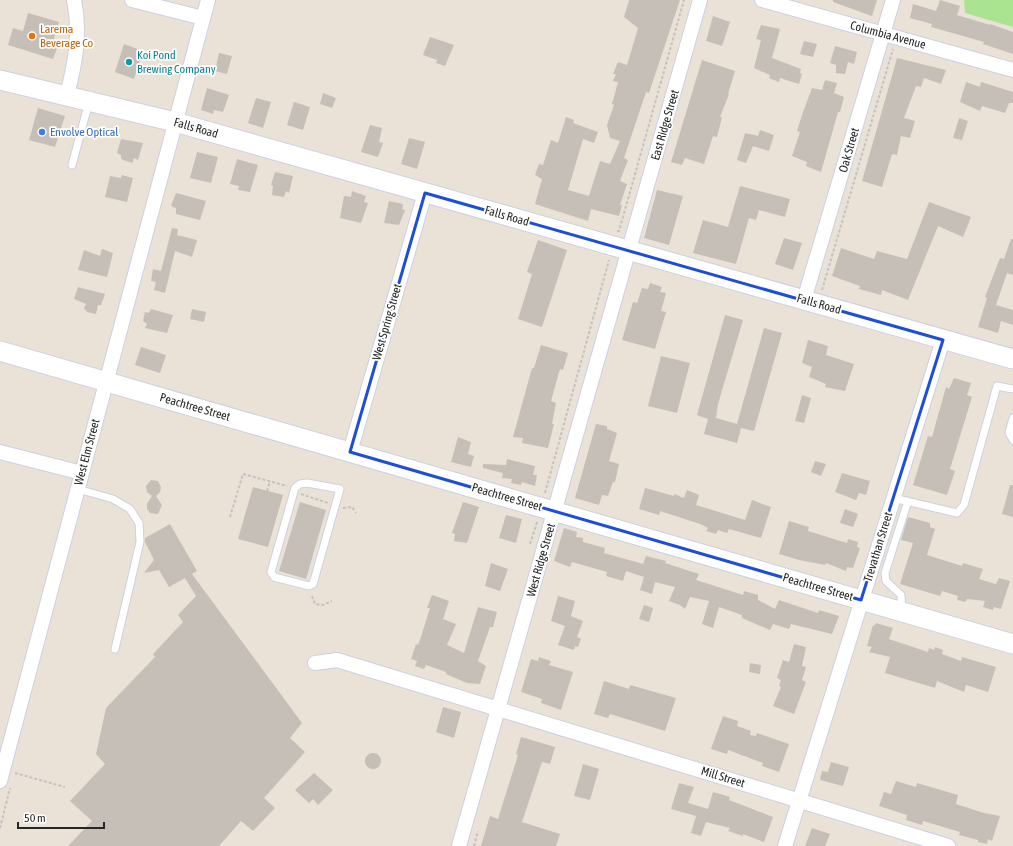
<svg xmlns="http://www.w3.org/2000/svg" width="1013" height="846" font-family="'Asap Condensed',sans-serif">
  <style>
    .green { fill: #abe490 }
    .building { fill: #c5bfb7 }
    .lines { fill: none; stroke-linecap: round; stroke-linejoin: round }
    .service-casing { stroke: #ccd0e1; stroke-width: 9 }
    .minor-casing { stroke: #ccd0e1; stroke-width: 16 }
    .secondary-casing { stroke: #ccd0e1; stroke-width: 21 }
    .path { stroke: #c2c2c2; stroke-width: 2; stroke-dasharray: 3 2; stroke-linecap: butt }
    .service { stroke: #fff; stroke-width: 7 }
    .minor { stroke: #fff; stroke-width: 14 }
    .secondary { stroke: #fff; stroke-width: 19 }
    .marked { fill: none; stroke: #1d4ed8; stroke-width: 3; stroke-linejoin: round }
    .food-dot { fill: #e8710a; stroke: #fff; stroke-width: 1.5 }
    .culture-dot { fill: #0f9aa8; stroke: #fff; stroke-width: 1.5 }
    .shop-dot { fill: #3f7fe0; stroke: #fff; stroke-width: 1.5 }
    .labels { text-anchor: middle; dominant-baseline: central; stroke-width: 3.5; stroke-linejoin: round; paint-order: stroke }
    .food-label { font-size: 12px; fill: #c56008; stroke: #fff; text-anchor: start }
    .street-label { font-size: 12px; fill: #262626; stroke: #fff }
    .culture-label { font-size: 12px; fill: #0d838f; stroke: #fff; text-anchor: start }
    .shop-label { font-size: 12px; fill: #366cbe; stroke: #fff; text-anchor: start }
  </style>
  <rect width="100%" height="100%" fill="#eae2d7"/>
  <path class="green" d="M964 0H1013V27L965 13Z"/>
  <path class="building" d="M629 0H680L649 93 646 92 624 158 628 160 620 181 627 184 620 205H622L619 216 591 209 588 221 535 204 542 179 535 175 539 164 543 165 551 140 558 143 566 117 574 120 573 123 598 132 594 143 583 139 568 190 589 196 600 161 610 164 620 141 610 138 607 125 614 105 612 104 618 82 613 81 616 74H613L618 62 627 65 638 28 624 17Z
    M833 0H877L872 16 833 2Z
    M940 0 960 6 957 15 990 25V24L1013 32V54L983 44 984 42 931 27 932 24 910 18 913 4 936 11Z
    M28 13 59 22 53 41 57 48 53 59 8 45 13 28 23 31Z
    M713 16 730 22 722 46 706 41Z
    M761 25 780 29 772 58 801 69 800 73 802 74 799 84 780 78 779 82 769 78 770 75 754 68 761 40 756 39Z
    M430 37 454 45 445 66 436 63 437 60 423 55Z
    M804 41 817 44 813 57 800 54Z
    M124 44 143 51 134 79 115 72Z
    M835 46 857 52 854 64 848 62 845 74 836 73V65L830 63Z
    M219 53 232 56 227 74 215 71Z
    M897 58 946 70 941 84 924 78 921 87 916 86 904 118 915 121 910 138 901 136 897 155 892 154 882 187 862 181Z
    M702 60 735 71 728 94H729L720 117H722L717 137 713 136 704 164 685 158 682 165 671 162Z
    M825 80 837 83 834 93 844 97 840 112H838L821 172 806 166 807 162 792 156 800 132 797 131 803 112 812 88 822 90Z
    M966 82 980 87 981 82 1013 92V103H1009L1005 113 982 106 980 111 960 102Z
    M207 88 229 95 223 112 214 110 213 114 201 110Z
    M323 93 336 98 332 108 320 104Z
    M256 98 271 102 263 128 248 123Z
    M294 102 310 107 303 130 287 125Z
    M38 108 65 116 55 147 29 140Z
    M959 118 968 121 962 140 953 138Z
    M370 125 382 128 379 142 383 143 378 157 361 152Z
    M760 130 774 135 769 151 753 146 746 163 737 160 745 133 758 136Z
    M409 138 425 142 417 169 401 164Z
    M121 139 143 143 138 160 134 158 132 163 121 159V155L117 153Z
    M197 152 218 157 211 183 190 178Z
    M237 159 258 165 250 192 238 190 239 186 230 184Z
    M275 172 293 176 289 193 286 191 284 197 272 195 273 186 271 185Z
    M122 175 133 178 127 202 105 197 110 176 121 178Z
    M740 186 790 199 785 217 759 210 756 220 749 218 736 264 693 253 703 220 728 227Z
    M657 190 683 196 669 245 644 238Z
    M352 191 366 196 364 202 368 203 361 223 340 218 344 196 351 197Z
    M176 193 206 201 200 220 176 214V208L171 206Z
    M389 201 403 204 402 209 405 210 399 225 384 223Z
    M929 202 971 217 963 237 938 226 908 300 882 290 881 295 859 289 860 286 832 276 841 248 874 259 877 251 907 259Z
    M172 228 178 229 177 235 197 240 192 257 175 251 165 293 154 290 156 282 151 281 153 269 161 271Z
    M784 238 802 243 793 270 775 264Z
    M1011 239H1013V275L1007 273 996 305 1013 310V325L1001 321 998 333 978 327 987 298 985 297 1000 258 1004 259Z
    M538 240 567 250 542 327 518 319 532 274 527 272Z
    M102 249 113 253 107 277 78 270 84 250 100 256Z
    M650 283 662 287 660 292 666 293 661 311 666 312 655 349 622 340 633 302 637 303 642 288 648 289Z
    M78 287 105 294 101 305H98L96 314 87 312 84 308 86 304 74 299Z
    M151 309 173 315 167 333 145 328 147 324 143 321 145 312 149 313Z
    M192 309 206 312 204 322 190 319Z
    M725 315 743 320 718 404 716 418 737 424 764 328 782 333 754 431 741 428 737 443 704 434 708 419 697 415Z
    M808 340 828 346 826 355 854 364 845 391 825 387 826 384 809 377 812 367 802 363Z
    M541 345 568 353 563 370 560 369 551 401 556 403 552 424H554L548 448 522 443 523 438 513 437 532 368H534Z
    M141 347 166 355 160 373 135 365Z
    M661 356 690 363 677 413 648 406Z
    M954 378 971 383 967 395 972 397 950 469 955 471 947 495 913 485 928 436 932 437 946 387 949 389Z
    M802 395 811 398 804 423 795 421Z
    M596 424 607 426V429L617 433 609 461 619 464 615 482H613L608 496 602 495 599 505 575 498Z
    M458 437 471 442 468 454 474 456 471 467 451 462Z
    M507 459 535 466 533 475H537L535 486 522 482 521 485 511 483 512 479 502 478 503 473 483 468V464L506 465Z
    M815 461 826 464 821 476 811 472Z
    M842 473 870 481 866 495 859 493 856 500 835 492Z
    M151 480 158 481 161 487 160 492 156 496 162 505 158 514 150 513 147 509V504L152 496 147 492 146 486Z
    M1010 485H1013V517L1002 514Z
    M253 487 283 495 268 547 238 539Z
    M645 488 674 496V494L684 498 687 490 699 495 696 505 745 520 752 500 771 507 761 538 729 529 727 533 718 530 716 534 706 531 708 528 700 524 660 511 659 515 639 509Z
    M300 502 326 510 306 579 279 571Z
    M463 502 479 507 467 543 454 541 455 534 452 533Z
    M845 509 858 514 853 527 840 523Z
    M506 515 522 519 516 543 499 538Z
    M908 517 930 523V527L935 529 927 555 962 566 963 563 983 569 979 579 996 584 999 578 1010 581 1001 609 994 607 993 610 983 607 985 601 967 599 965 602 957 600 958 596 942 591 940 596 900 584 913 543 901 540Z
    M789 521 809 527 808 531 847 543 848 539 858 542 857 547 860 548 853 568 847 567 846 571 826 563 825 565 799 560 779 554Z
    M170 524 197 571 192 574 302 723 290 738 305 752 264 798 275 808 253 831 241 821 219 846H68L92 821 70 801 105 764 96 754 106 708 155 657 153 654 183 622 178 615 196 596 185 578 169 587 159 570 144 573 154 560 145 542V538Z
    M564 528 577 532 576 537 583 538V542L605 548 604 553 643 564 646 556 666 561 665 563 699 574 696 580 743 595 744 591 758 595V600L775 609 779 600 818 613 819 610 839 616 832 634 791 624 789 629 773 624 770 630 742 618V615L719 607 713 628 702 624 709 601 690 597 685 609 680 605 669 601 675 587 655 582 652 594 640 590 644 577 626 571 623 581 606 576 607 572 572 562 570 567 554 561Z
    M491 563 508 569 500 591 485 586Z
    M432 595 449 601 443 619 456 624 447 645 464 653 478 607 497 612 493 627H490L478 661 486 666 480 684 467 683 446 674V672L426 665 424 669 415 666 417 661 411 659 416 644 418 645 421 637 430 608H427Z
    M558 596 575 601 571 616 583 621 577 637 581 639 578 647 575 646 574 650 558 645 565 626 551 621Z
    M644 605 653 608 649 622 639 619Z
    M876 623 893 628 889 639 928 652 929 648 934 650 935 647 943 650 942 654 961 661 962 657 996 667 988 692 966 685 964 692 937 681 935 688 885 673 890 657 869 652 872 647 867 646 873 625 874 626Z
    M794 644 806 647 802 666 806 667 802 680 806 682 794 714 773 706 781 687 779 686 781 680 777 678 783 660 789 662Z
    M539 657 551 661 549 665 573 672 561 710 541 703 542 699 521 692 531 659 538 661Z
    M750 663 761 665 760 674 749 672Z
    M604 681 629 689 630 685 676 698 665 731 610 714 608 718 594 714Z
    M443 707 461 712 454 738 436 732Z
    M723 716 738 721 737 726 751 731 750 735 756 736 757 733 789 744 779 772 762 766 763 763 728 750 727 754 711 749Z
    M521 737 555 747 550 764 542 762 522 822 560 834 556 846H481L490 816 498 819 518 755 516 754Z
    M365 761a8 8 0 1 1 16 0a8 8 0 1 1-16 0Z
    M831 762 849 767 843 786 820 780 822 771 828 772Z
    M583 764 599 769 590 800 574 796Z
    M314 773 333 790 318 805 313 799 309 803 295 790Z
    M896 781 916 787 917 783 958 795 956 804 984 813 1000 816 992 841 988 839 987 844 978 842V840L959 835 960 832 923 821 922 825 906 820 907 815 879 806 884 792 891 794Z
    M679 783 694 787 688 803 708 809 713 792 730 797 729 800 773 817 764 842 743 834V836L728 831 730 828 706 822 701 836 691 833 696 816 671 809Z
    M812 828 830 834 825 846H805Z"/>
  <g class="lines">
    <g class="service-casing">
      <path id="service" d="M72 165 89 102
        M1013 418 1009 433 1013 440
        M307 483 340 489 313 584 309 586 274 577 271 572 295 488 300 484Z
        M78 489 113 499 130 509 139 523 140 542 115 649
        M893 498 957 513 964 505 997 386 1013 389
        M902 612 901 595 886 581 885 573 908 501"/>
    </g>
    <g class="minor-casing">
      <path id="minor" d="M132 0 203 18
        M762 0 1013 70
        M67 95C75 64 81 33 74 0
        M804 300 893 0
        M0 452 82 473
        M350 452 425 193
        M315 663 337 660 948 846
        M0 781 208 0
        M459 846 700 0
        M785 846 943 340"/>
    </g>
    <g class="secondary-casing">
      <path id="secondary" d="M0 80 175 122 1013 359
        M0 351 1013 644"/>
    </g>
    <path class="path" d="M617 231H619L684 0
      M822 290 893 49
      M267 491 270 481
      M545 493 609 260
      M301 494 328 503
      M343 508 352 507 356 513
      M230 517 243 474 287 486
      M530 544 537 522
      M312 596 315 604 323 605 332 601
      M15 773 65 787
      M0 828 10 788
      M474 846 478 831"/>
    <use href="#service" class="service"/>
    <use href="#minor" class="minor"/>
    <use href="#secondary" class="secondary"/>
  </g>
  <path class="marked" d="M425 193 943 340 861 600 350 452Z"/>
  <circle class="food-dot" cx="32" cy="36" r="4"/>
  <circle class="culture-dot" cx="129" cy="62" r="4"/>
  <circle class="shop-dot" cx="42" cy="132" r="4"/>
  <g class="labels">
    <g class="food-label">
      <text x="40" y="29">Larema<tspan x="40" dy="14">Beverage Co</tspan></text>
    </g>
    <g class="street-label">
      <text transform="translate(888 35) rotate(15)">Columbia Avenue</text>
      <text transform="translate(665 125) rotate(-74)">East Ridge Street</text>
      <text transform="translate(196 128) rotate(16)">Falls Road</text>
      <text transform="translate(849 150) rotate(-74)">Oak Street</text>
      <text transform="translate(507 216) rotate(16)">Falls Road</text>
      <text transform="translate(819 304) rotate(16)">Falls Road</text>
      <text transform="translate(387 322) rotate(-74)">West Spring Street</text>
      <text transform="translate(195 407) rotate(16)">Peachtree Street</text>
      <text transform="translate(87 452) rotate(-75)">West Elm Street</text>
      <text transform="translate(507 497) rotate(16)">Peachtree Street</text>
      <text transform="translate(878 547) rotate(-73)">Trevathan Street</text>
      <text transform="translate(541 560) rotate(-74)">West Ridge Street</text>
      <text transform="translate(818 587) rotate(16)">Peachtree Street</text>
      <text transform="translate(723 777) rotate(17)">Mill Street</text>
    </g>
    <g class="culture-label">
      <text x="137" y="55">Koi Pond<tspan x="137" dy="14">Brewing Company</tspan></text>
    </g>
    <g class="shop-label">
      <text x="50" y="132">Envolve Optical</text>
    </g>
  </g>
  <path d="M18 822v6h86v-6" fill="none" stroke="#262626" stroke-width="2"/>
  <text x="24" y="822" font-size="12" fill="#262626" stroke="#ffffff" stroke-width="3" paint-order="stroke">50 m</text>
</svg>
